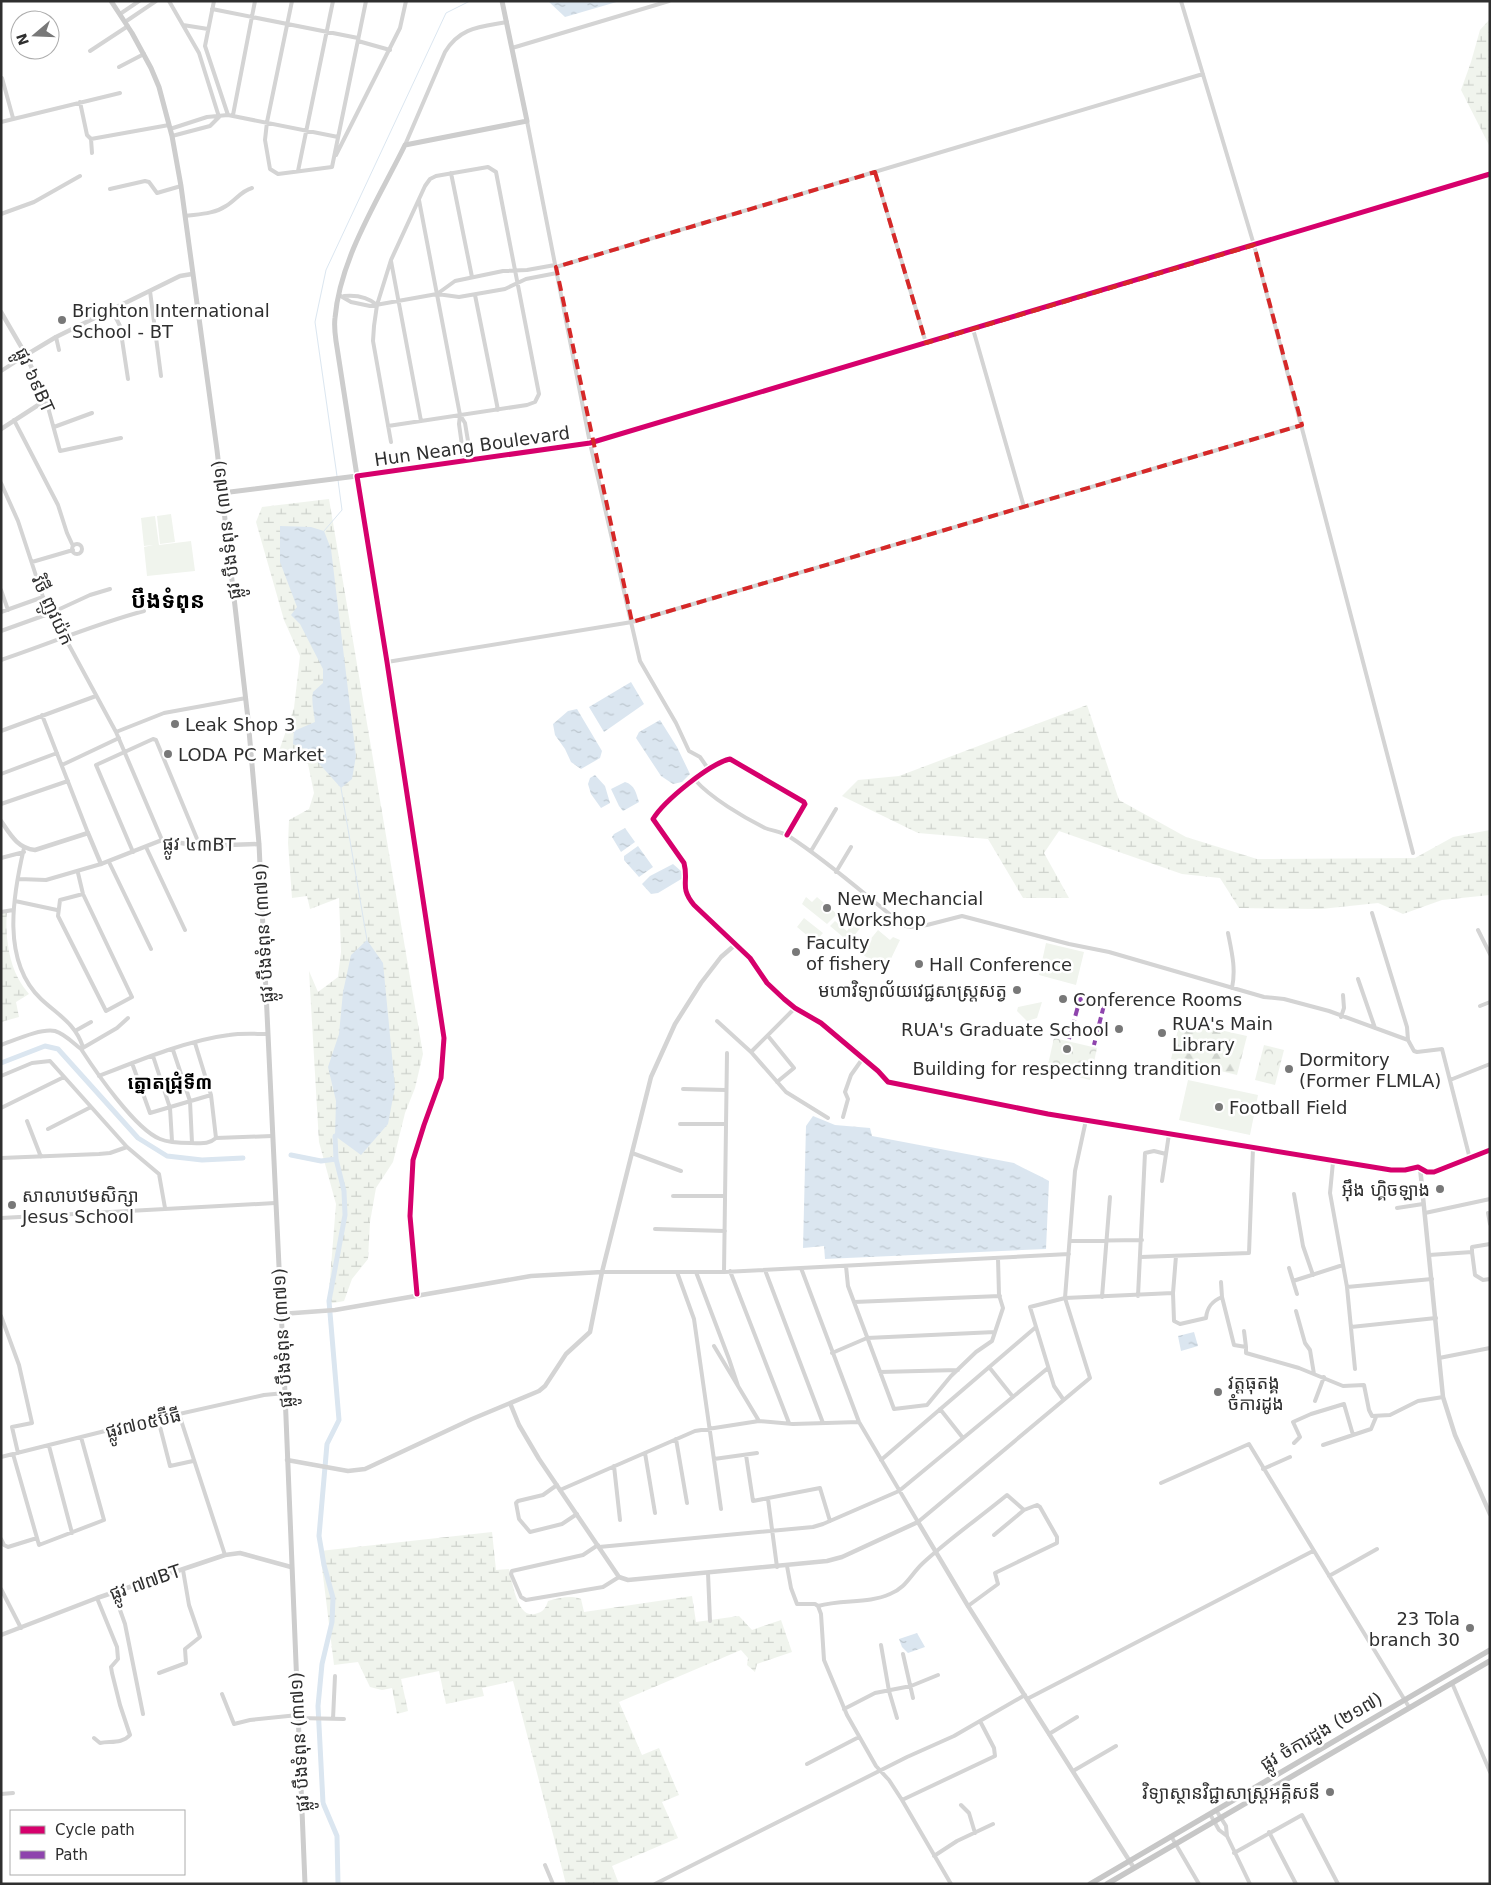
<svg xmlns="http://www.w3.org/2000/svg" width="1491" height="1885" font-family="'DejaVu Sans','Noto Sans Khmer',sans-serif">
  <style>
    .green { fill: #f0f4ed }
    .forest { fill: url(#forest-firs) }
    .wetland { fill: url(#wetland-marsh) }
    .park { fill: url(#park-crowns) }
    .water { fill: url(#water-ripples) }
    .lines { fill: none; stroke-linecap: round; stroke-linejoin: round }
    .stream { stroke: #dbe6f0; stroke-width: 1 }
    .canal { stroke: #dbe6f0; stroke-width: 5 }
    .minor { stroke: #d4d4d4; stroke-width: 4 }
    .tertiary { stroke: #d4d4d4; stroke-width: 4.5 }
    .secondary { stroke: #cdcdcd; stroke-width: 5 }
    .primary { stroke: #c7c7c7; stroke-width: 5.5 }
    .quiet { stroke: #8e44ad; stroke-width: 4; stroke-dasharray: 8 4; stroke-linecap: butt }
    .cycleway-casing { stroke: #fff; stroke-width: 8 }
    .cycleway { stroke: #d6006c; stroke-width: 5 }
    .marked { fill: none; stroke: #d62828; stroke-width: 4; stroke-dasharray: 10 6; stroke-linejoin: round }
    .poi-dot { fill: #787878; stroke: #fff; stroke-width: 2 }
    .labels { text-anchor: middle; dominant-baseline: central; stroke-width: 5; stroke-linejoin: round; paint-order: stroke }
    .poi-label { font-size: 18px; fill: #2f2f2f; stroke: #fff; text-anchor: start }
    .street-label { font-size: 18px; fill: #2f2f2f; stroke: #fff }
    .neighbourhood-label { font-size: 19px; font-weight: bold; fill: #000; stroke: #fff }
    .district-label { font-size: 22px; font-weight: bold; fill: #000; stroke: #fff }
  </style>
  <defs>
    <pattern id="forest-firs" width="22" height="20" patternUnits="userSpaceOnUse" patternTransform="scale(1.25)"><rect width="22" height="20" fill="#f0f4ed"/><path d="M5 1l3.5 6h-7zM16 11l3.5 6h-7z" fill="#ced2cc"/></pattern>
    <pattern id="wetland-marsh" width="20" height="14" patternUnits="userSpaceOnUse" patternTransform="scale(1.25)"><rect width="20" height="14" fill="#f0f4ed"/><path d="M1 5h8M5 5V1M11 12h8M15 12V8" fill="none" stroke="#ced2cc"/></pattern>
    <pattern id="park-crowns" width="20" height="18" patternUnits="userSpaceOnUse" patternTransform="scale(1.25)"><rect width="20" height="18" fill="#f0f4ed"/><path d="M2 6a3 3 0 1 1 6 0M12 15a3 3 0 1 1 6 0" fill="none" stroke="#ced2cc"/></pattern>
    <pattern id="water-ripples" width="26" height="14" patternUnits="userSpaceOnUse" patternTransform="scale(1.25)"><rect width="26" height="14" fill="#dbe6f0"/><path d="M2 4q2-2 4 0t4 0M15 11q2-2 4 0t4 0" fill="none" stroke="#bcc6ce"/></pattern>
  </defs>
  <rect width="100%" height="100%" fill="#fff"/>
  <path class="green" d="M171 514 175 542 160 544 157 516Z
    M155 516 159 545 191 541 195 571 147 576 144 547 153 545 144 546 141 518Z
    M806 897 812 902 817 897 837 914 827 924 802 904Z
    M859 915 866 921 849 942 830 926 835 921 847 931Z
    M804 918 823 933 815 942 797 927Z
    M878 930 890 940 893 937 900 940 886 969 875 964 860 952Z
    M1046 943 1084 952 1076 985 1039 975Z
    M1042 1002 1037 1018 1027 1021 1017 1011 1018 1007Z
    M1188 1080 1258 1095 1250 1135 1179 1120Z"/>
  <path class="forest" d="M1180 1021 1247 1036 1237 1075 1171 1059Z"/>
  <path class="wetland" d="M1490 19V147L1461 90 1471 62 1480 30Z
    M329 499 423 1054 415 1088 405 1113 393 1162 376 1188 370 1222 368 1259 352 1279 344 1301 328 1304 336 1204 319 1142 309 971 318 992 338 977 341 952 339 898 310 909 307 896 292 898 288 843 289 820 309 809 314 793 308 764 279 751 294 708 300 656 284 620 256 522 262 507Z
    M1087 705 1119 800 1186 837 1257 859 1415 858 1453 837 1490 830V895L1442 900 1403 914 1378 903 1321 909 1239 908 1220 878 1182 874 1059 831 1044 853 1069 898H1023L988 839 918 833 842 796 858 780 899 776Z
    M7 912C5 933 8 959 18 978 21 984 25 989 29 994L16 1002 19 1017 1 1022V914Z
    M492 1532 496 1570 509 1569C513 1583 517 1622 538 1613 544 1611 546 1607 548 1601 559 1598 571 1595 581 1599L584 1612 692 1596 696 1622 739 1616 752 1630 781 1620 792 1652 757 1664 755 1672 747 1665 748 1658 741 1650 619 1702 642 1755 659 1748 679 1795 662 1802 678 1838 612 1866 619 1884H566L513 1681 482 1688 484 1696 446 1704 439 1671 401 1679 408 1711 397 1714 392 1688 382 1690 370 1687 358 1662 334 1665 320 1551Z"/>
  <path class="park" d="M1054 1038 1097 1048 1090 1080 1047 1069Z
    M1264 1045 1284 1050 1275 1085 1255 1080Z"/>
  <path class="water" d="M548 1H620L565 17Z
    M280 526 311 527 324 531 331 549 356 756 352 779 341 788 307 750 293 744 294 731 315 722C314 711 311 702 313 692L323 683V669L300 624 291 615 297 607 280 562Z
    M631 682 644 704 604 732 589 707Z
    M577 709 602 751 600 758 581 769 571 762 565 749 555 735 553 724 568 711Z
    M660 720 677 747 690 774 682 782 673 784 661 776 636 738 639 732Z
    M595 775 605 786 610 803 601 808 591 794 588 784 590 778Z
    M625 782C635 785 636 793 639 802L623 811 619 806 611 789Z
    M625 828 635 842 621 852 612 837 614 834Z
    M638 846 653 867 639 877 624 860V856Z
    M673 864 681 871 683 878 658 893 651 894 642 884 650 876Z
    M367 940 383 963 395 1087 388 1124 361 1155 335 1136 336 1101 328 1067 339 1034 343 992 351 955Z
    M813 1116 835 1125 870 1128 872 1136 1014 1163C1026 1170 1037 1174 1049 1181L1046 1249 825 1259 824 1246 803 1248 806 1126Z
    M1194 1332 1198 1346 1181 1351 1178 1336Z
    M917 1633 925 1647 908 1653 902 1647 899 1639Z"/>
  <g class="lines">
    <path class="stream" d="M337 476 315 322 326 270 446 13 470 1
      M324 531 342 510 338 480
      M341 788 367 940"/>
    <path class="canal" d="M1 1063 45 1046 58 1049 138 1138 167 1156 202 1160 243 1158
      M335 1136 336 1159 344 1191 345 1215 329 1301 339 1420 327 1444 319 1536 324 1565 333 1598 332 1622 322 1664 318 1706 323 1803 337 1836 338 1884
      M291 1155 321 1161 336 1159"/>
    <path class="minor" d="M169 1 199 53 219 117
      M214 1 205 46 228 115
      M292 1 267 122 265 140 270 169 278 174 332 167 366 1
      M1181 1 1254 245 1413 853
      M212 9 358 38
      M120 14 139 1
      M125 22 156 1
      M183 25 208 29
      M358 41 390 50
      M512 48 669 1
      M90 51 128 26
      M119 67 144 54
      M2 78 13 118
      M80 102 87 135 91 139 92 153
      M233 115 255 1
      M527 121 590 443 640 661 676 723 689 751 700 757 709 770
      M1 122 120 93
      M170 129 207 117 228 115 338 137
      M172 136 210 126 219 117
      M91 139 169 125
      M405 145 445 52C460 27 480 27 507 22
      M336 155 400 28 406 1
      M298 171 333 1
      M875 172 926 343
      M451 173 472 277
      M110 189 145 181 149 182 157 193 181 186
      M419 200 460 415 459 424 464 460
      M1 214 34 202 80 176
      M185 216C199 214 214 214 226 206 236 200 241 191 252 188
      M391 261 421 421
      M556 267 1203 74
      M150 291 161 376
      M437 294 455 281 503 271 527 270 555 265
      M339 295 351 302 370 306 437 294 459 297 505 289 526 279 557 273
      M475 295 498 410
      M344 296C355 295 368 297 377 305
      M112 310 120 326 128 379
      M973 329 1024 507
      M56 337 59 350
      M1 371 26 355
      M46 400 60 451 121 438
      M460 415 465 423 471 459
      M14 420 58 505 67 533 73 546
      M388 426 527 405 535 402 539 394 496 172 488 167 436 176 430 179 425 186 391 260 377 305 374 326 373 341 391 442
      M54 427 92 413
      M357 476 590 443 1490 174
      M1 483 18 521 43 597 116 732 162 840
      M72 549a5 5 0 1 1 10 0a5 5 0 1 1-10 0Z
      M32 562 73 550
      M1 590 8 610
      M1 612 43 597
      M1 631 51 613 90 595 110 589
      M1 660C49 644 95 624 144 611
      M387 662 632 622 1302 425
      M42 715 88 833
      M1 731 96 696
      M116 732 164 713 246 698
      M62 765 119 738
      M1 774 57 753
      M695 780C711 798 743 817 765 828 773 831 783 832 790 837 830 863 865 895 903 925L910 927 927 925 962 916 1069 944 1109 952 1264 997 1284 999 1329 1011 1408 1040 1414 1051 1417 1052 1442 1049 1470 1159
      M1 804 68 781
      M146 847 185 930
      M24 848C13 895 1 961 41 999 58 1015 75 1023 83 1047
      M811 851 836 809
      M133 852 96 765 153 739 156 740 200 846
      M1 858 24 852
      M109 862 151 949
      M836 872 851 847
      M78 873 83 894 132 997 106 1011 58 916 60 900 83 894
      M19 879 46 880 101 864
      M15 901 57 910
      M1 912 13 910
      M1372 913 1407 1027 1408 1040
      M1478 930 1490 954
      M1228 933C1232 953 1236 969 1232 988
      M736 944 688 898C683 886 688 875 684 863L653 819C664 801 709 764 730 759L804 802 805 804 787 835
      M1358 979 1375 1028
      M1480 1006 1490 1002
      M1341 1017 1344 1008 1343 995
      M717 1021 751 1052 786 1092 828 1118
      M75 1031 91 1022
      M768 1036 794 1068 777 1082
      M195 1043 211 1095 216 1138
      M1 1045C15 1040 41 1028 55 1031 65 1034 73 1043 81 1049L117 1028 128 1018
      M81 1049C96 1072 135 1129 160 1139 169 1143 181 1143 191 1143 201 1143 208 1145 216 1138L272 1136
      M173 1050 190 1101 192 1143
      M751 1052 795 1008
      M153 1056 170 1108 172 1141
      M132 1063 150 1113 211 1095
      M1 1076 32 1063 50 1061 127 1147 159 1174 165 1208
      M99 1076C137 1061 188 1040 229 1035 241 1033 255 1034 267 1034
      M1450 1080 1490 1064
      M683 1089 726 1090
      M1 1108 64 1077
      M843 1117 848 1099 845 1092 851 1075 863 1058
      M27 1121 41 1157
      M680 1124H726
      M48 1129 91 1107
      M632 1153 681 1171
      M1 1158 99 1154 110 1153 127 1147
      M1333 1162 1330 1193 1347 1287 1355 1369
      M1420 1167 1427 1172H1434L1490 1150
      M1162 1181 1169 1134
      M1294 1194 1303 1246 1313 1275
      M673 1196H725
      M1397 1208 1423 1204
      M1425 1213 1490 1199
      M1488 1213 1490 1224
      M1 1218 275 1203
      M655 1229 725 1231
      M1070 1241 1142 1240
      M1472 1252 1475 1275 1483 1280 1490 1279
      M1429 1255 1472 1252V1247L1490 1244
      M1176 1256 1173 1293 1174 1321 1180 1324 1206 1318C1207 1307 1212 1301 1222 1297
      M1141 1257 1249 1253 1253 1148
      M846 1266 848 1286 894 1409 927 1405 951 1376 976 1352 992 1341 1003 1308 999 1295 998 1258
      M801 1268 859 1422 918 1522 1090 1378 1065 1298 1075 1171 1086 1120
      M1289 1268 1297 1294
      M765 1270 823 1423
      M730 1271 789 1423
      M602 1272H724L1069 1254
      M677 1272 694 1319 721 1509
      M696 1272 729 1359 738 1386
      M724 1272 727 1053
      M1293 1281 1343 1265
      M1221 1282 1222 1297 1234 1345 1246 1347V1353L1299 1368 1343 1386 1364 1385 1369 1410 1372 1416 1390 1415 1418 1401 1443 1397
      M1347 1287 1432 1279
      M1138 1296 1145 1153 1154 1151 1166 1154
      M1102 1297 1110 1197
      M854 1302 1000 1296
      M1296 1311 1305 1343 1310 1350 1314 1374
      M1 1316 19 1365 32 1423 12 1427 18 1453
      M1351 1327 1436 1318
      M1244 1331 1246 1347
      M714 1346 759 1421
      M832 1353 867 1338 995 1332
      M1439 1358 1490 1348
      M989 1367 1013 1397
      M880 1372 958 1370
      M1063 1399 1054 1386 1030 1307 1065 1298 1173 1293
      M1315 1401 1324 1377
      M940 1409 963 1438
      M179 1414 225 1555
      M158 1419 170 1466 193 1461
      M676 1439 687 1503
      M1294 1443 1300 1437 1293 1422 1311 1414 1344 1404 1353 1435
      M1323 1445 1371 1429 1376 1417
      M49 1446 72 1533
      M645 1453 655 1513
      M13 1454 39 1545 104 1520 81 1437
      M746 1455 753 1501 820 1488 830 1521
      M1 1457 121 1427 264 1395 285 1393
      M714 1459 757 1453
      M881 1460 1036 1327
      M614 1466 620 1520
      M1263 1469 1290 1457
      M1161 1483 1249 1444 1409 1707
      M557 1485 543 1495 518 1501 516 1503 519 1519 530 1532 562 1524 577 1514
      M560 1490 695 1431 759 1421 793 1424 859 1422
      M768 1499 777 1567
      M994 1535 1024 1510
      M1 1539 4 1545 8 1547 37 1538
      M598 1545 583 1555 512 1571 511 1574 521 1597 526 1600 603 1587 619 1577
      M599 1547 813 1527 823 1524 899 1491 1048 1368
      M787 1566 791 1588 797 1604H815L818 1606 821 1614 824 1660 847 1715 876 1766 889 1780 902 1800 951 1884
      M708 1573 710 1621
      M1329 1576 1377 1549
      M1 1589 21 1628
      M114 1593 125 1624 143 1714
      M818 1606C842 1599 868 1604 890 1594 906 1588 911 1574 923 1563 949 1539 979 1518 1007 1495L1024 1510 1037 1505 1040 1507 1057 1537V1543L995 1573 998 1584 968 1606
      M881 1645 889 1691 897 1718
      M903 1654 913 1698
      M159 1673 186 1663 185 1649 200 1637 189 1605 183 1570
      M1452 1683 1490 1772
      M222 1694 234 1724 250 1720 298 1715
      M1027 1699 1313 1551
      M844 1709 875 1693 911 1686 938 1675
      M298 1718 344 1719
      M333 1719 335 1676
      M1049 1734 1077 1717
      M94 1738 100 1743C111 1741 122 1744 130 1735L120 1705 112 1673 111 1667 118 1659 117 1647 97 1598
      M807 1764 859 1737
      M1073 1771 1116 1746
      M1 1794 13 1793
      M902 1800 995 1756 994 1748 980 1721
      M961 1805 969 1813 975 1833
      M1216 1810 1226 1826 1227 1836 1250 1884
      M1210 1814 1219 1830 1227 1836
      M1269 1832 1296 1884
      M1171 1836 1199 1884
      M1234 1853 1302 1815 1338 1884
      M934 1856 957 1841 993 1824
      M545 1865 553 1884
      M655 1884 907 1757 954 1736 1025 1695"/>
    <path class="tertiary" d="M1 312 26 355 46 400 1 429
      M26 355 56 337 180 276 192 274
      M357 476 387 662 444 1038 441 1078 424 1125 413 1160 410 1216 417 1294
      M1 821C10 834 17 848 35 850L88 833 101 864 162 840 200 846 259 844
      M281 1314 335 1310 531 1276 602 1272
      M510 1403 519 1425 539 1459 619 1577 628 1580 827 1561 842 1557 918 1522 968 1606 1134 1868
      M287 1460 348 1471 365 1469 472 1419 539 1391 545 1386 566 1354 590 1332 602 1272 651 1077 675 1024 701 983 721 957 736 944C753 962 765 982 784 999 796 1009 809 1015 822 1024 845 1041 870 1060 888 1082L1048 1114 1333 1162 1398 1171 1420 1167 1443 1397 1455 1435 1490 1514
      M1 1635 97 1598 225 1555 240 1553 291 1567"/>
    <path class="secondary" d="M111 1 132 33 151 68 159 87 172 136 181 186 217 450 248 719 259 844 285 1393 305 1884
      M222 493 357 476 336 341C335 334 334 326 335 318 340 258 379 198 405 145L527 121 502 1"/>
    <path class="primary" d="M1090 1884 1490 1650
      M1107 1884 1490 1661"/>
    <path class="quiet" d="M1069 1039 1080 999 1087 997 1105 1001 1094 1045"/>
    <g class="cycleway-casing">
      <path id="cycleway" d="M787 835 805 804 804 802 730 759C709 764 664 801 653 819L684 863C689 882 679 887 694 905L750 958 767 983 784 999 795 1008 821 1023 878 1071 888 1082 1048 1114 1391 1170H1405L1418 1167 1427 1172H1434L1490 1150
        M417 1294 410 1216 413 1160 424 1125 441 1078 444 1038 387 662 357 476 590 443 1490 174"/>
    </g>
    <use href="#cycleway" class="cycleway"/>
  </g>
  <path class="marked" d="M875 172 926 343 1254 245 1302 425 632 622 556 267Z"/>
  <g class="poi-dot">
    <circle cx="62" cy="320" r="5"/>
    <circle cx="175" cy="724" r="5"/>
    <circle cx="168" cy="754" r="5"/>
    <circle cx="827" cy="908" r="5"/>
    <circle cx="796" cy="952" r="5"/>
    <circle cx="919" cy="964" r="5"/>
    <circle cx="1017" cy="990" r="5"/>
    <circle cx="1063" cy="999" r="5"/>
    <circle cx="1119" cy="1029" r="5"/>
    <circle cx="1162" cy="1033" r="5"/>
    <circle cx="1067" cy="1049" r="5"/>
    <circle cx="1289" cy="1069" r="5"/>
    <circle cx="1219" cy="1107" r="5"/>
    <circle cx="1440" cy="1189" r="5"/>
    <circle cx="12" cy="1205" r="5"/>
    <circle cx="1218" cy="1392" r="5"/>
    <circle cx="1470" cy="1628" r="5"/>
    <circle cx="1330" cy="1792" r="5"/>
  </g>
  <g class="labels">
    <g class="poi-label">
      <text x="72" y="310">Brighton International<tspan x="72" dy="21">School - BT</tspan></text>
      <text x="185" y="724">Leak Shop 3</text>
      <text x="178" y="754">LODA PC Market</text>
      <text x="837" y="898">New Mechancial<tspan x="837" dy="21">Workshop</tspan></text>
      <text x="806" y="942">Faculty<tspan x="806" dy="21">of fishery</tspan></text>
      <text x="929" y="964">Hall Conference</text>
      <text x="1007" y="990" text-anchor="end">មហាវិទ្យាល័យវេជ្ជសាស្ត្រសត្វ</text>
      <text x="1073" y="999">Conference Rooms</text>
      <text x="1172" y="1023">RUA's Main<tspan x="1172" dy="21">Library</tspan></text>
      <text x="1109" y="1029" text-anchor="end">RUA's Graduate School</text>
      <text x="1299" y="1059">Dormitory<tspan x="1299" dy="21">(Former FLMLA)</tspan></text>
      <text x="1067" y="1068" text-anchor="middle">Building for respectinng trandition</text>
      <text x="1229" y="1107">Football Field</text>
      <text x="1430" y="1189" text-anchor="end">អ៊ឹង ហ្គិចឡាង</text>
      <text x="22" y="1195">សាលាបឋមសិក្សា<tspan x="22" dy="21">Jesus School</tspan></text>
      <text x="1228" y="1382">វត្តធុតង្គ<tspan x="1228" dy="21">ចំការដូង</tspan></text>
      <text x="1460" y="1618" text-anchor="end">23 Tola<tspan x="1460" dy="21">branch 30</tspan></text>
      <text x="1320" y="1792" text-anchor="end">វិទ្យាស្ថានវិជ្ជាសាស្រ្តអគ្គិសនី</text>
    </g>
    <g class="street-label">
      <text transform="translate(35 380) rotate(66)">ផ្លូវ ៦៩BT</text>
      <text transform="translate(472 446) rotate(-8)">Hun Neang Boulevard</text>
      <text transform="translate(226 530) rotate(-97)">ផ្លូវ បឹងទំពុន (៣៧១)</text>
      <text transform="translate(53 610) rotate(65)">វិថី ញូវយ៉ក</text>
      <text transform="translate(199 844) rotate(1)">ផ្លូវ ៤៣BT</text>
      <text transform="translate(263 933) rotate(-93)">ផ្លូវ បឹងទំពុន (៣៧១)</text>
      <text transform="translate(282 1338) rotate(-93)">ផ្លូវ បឹងទំពុន (៣៧១)</text>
      <text transform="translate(143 1423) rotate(-13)">ផ្លូវ៧០៥ប៊ីធី</text>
      <text transform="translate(145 1582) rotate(-19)">ផ្លូវ ៧៧BT</text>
      <text transform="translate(1321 1731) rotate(-30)">ផ្លូវ ចំការដូង (២១៧)</text>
      <text transform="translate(299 1742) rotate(-93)">ផ្លូវ បឹងទំពុន (៣៧១)</text>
    </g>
    <g class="neighbourhood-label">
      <text x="170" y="1082">ត្នោតជ្រុំទី៣</text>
    </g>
    <g class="district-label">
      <text x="168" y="600">បឹងទំពុន</text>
    </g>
  </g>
  <rect width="1491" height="1885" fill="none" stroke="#2f2f2f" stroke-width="5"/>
  <rect x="10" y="1810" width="175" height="65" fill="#ffffff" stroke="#acacac"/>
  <rect x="20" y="1826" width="25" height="8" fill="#d6006c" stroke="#acacac"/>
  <text x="55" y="1835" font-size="15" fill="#2f2f2f">Cycle path</text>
  <rect x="20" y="1851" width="25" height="8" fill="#8e44ad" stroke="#acacac"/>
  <text x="55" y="1860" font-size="15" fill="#2f2f2f">Path</text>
  <g transform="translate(35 35) rotate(251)"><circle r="24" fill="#ffffff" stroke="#acacac"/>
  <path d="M0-4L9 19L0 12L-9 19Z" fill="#787878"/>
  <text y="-8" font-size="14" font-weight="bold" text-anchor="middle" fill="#2f2f2f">N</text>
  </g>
</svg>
